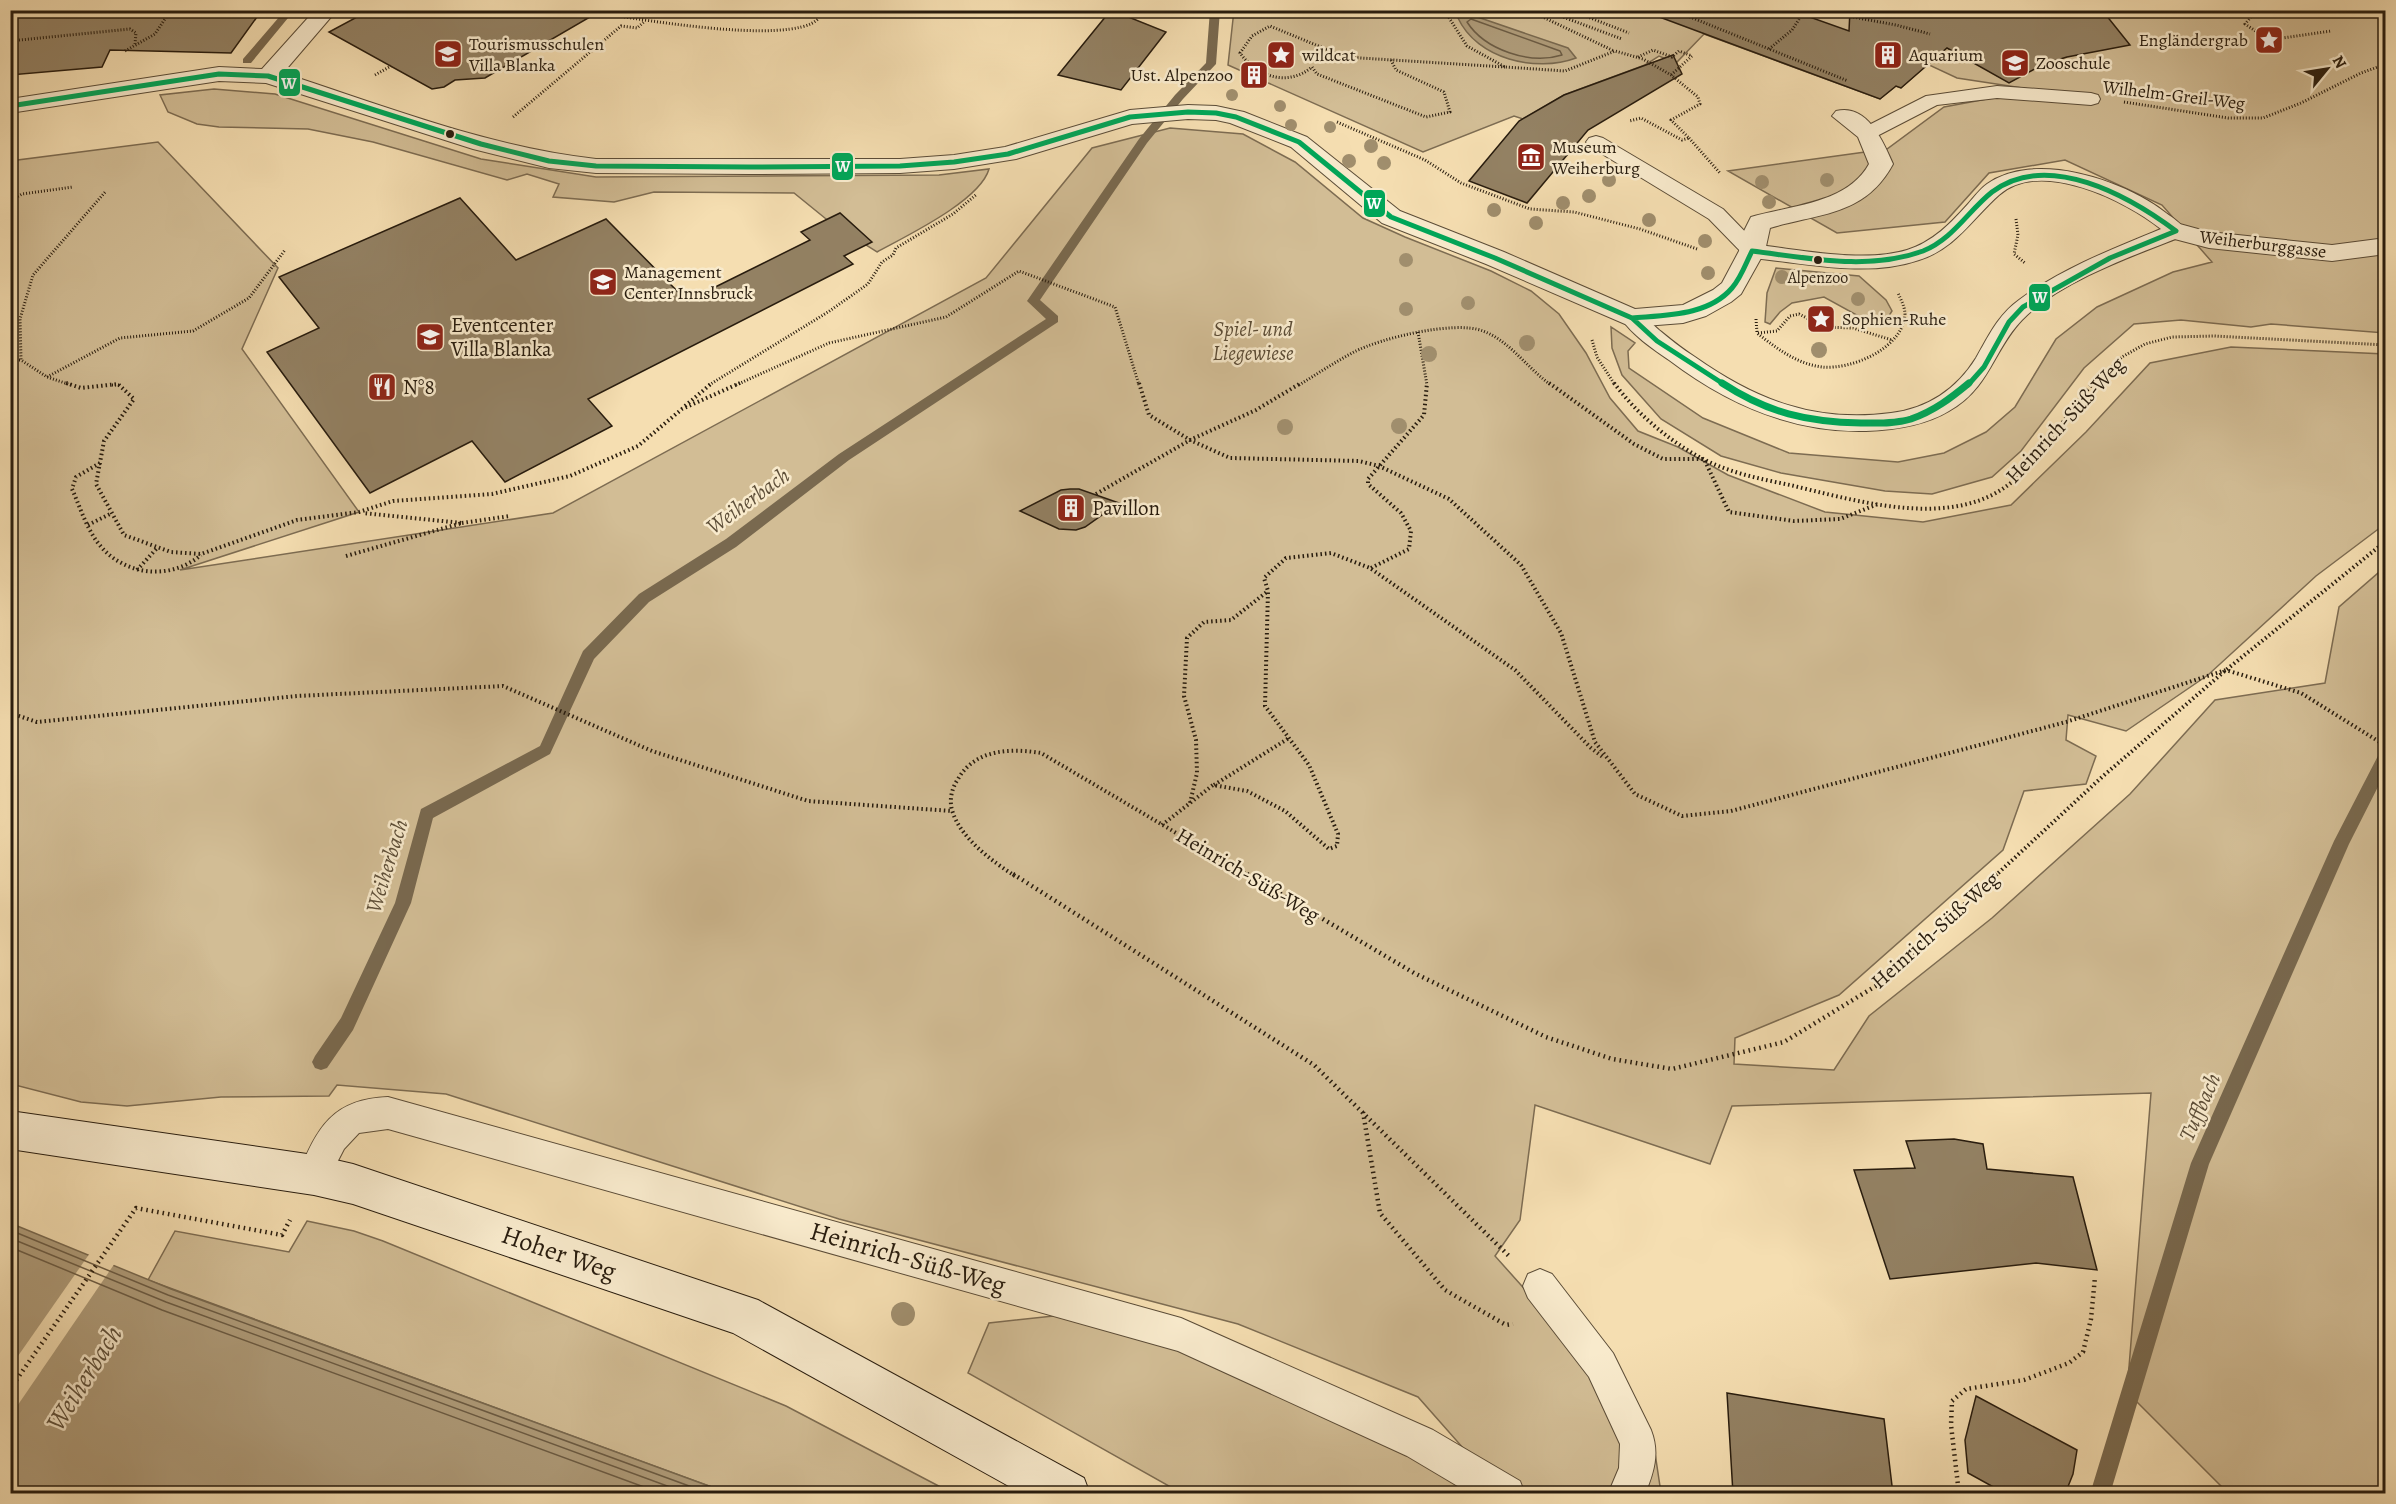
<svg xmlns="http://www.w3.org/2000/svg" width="2396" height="1504" font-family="Alegreya,serif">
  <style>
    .green { fill: #d2bd95; stroke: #7d6c52; stroke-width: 1.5 }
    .water { fill: #af9c7a; stroke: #79694f; stroke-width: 1.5 }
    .pier { fill: #f5deb1 }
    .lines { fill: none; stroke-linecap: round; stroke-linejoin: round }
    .shore { stroke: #6c5c44; stroke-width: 1.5 }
    .stream { fill: #79694f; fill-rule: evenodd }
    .building { fill: #938163; stroke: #281c0e; stroke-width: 1.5 }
    .lane-casing { stroke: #5b4c37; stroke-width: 2 }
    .street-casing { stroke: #5b4c37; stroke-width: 2 }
    .secondary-casing { stroke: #281c0e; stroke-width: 2 }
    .path-far2 { stroke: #281c0e; stroke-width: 3; stroke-dasharray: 1 2; stroke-linecap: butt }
    .path-far1 { stroke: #281c0e; stroke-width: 4; stroke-dasharray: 1.5 3; stroke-linecap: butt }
    .path { stroke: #281c0e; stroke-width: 4.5; stroke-dasharray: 1.5 4; stroke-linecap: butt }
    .lane { fill: #f8eacc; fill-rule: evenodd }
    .street { fill: #f8eacc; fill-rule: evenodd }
    .secondary { fill: #f8eacc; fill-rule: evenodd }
    .bus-1-far1-casing { stroke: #f8eacc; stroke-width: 8 }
    .bus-1-casing { stroke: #f8eacc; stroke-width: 11 }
    .bus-1-far1 { stroke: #00a658; stroke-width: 5 }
    .bus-1 { stroke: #00a658; stroke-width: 7 }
    .tree { fill: #a08e6d }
    .bus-dot { fill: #281c0e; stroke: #f8eacc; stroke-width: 2 }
    .labels { text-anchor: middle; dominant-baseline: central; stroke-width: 5; stroke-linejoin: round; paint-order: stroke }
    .far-bus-label { font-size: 16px; fill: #281c0e; stroke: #f8eacc }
    .far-poi-label { font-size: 18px; fill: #281c0e; stroke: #f8eacc; text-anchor: start }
    .far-street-label { font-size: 18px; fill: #281c0e; stroke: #f8eacc }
    .poi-label { font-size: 21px; fill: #281c0e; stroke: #f8eacc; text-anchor: start }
    .park-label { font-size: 21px; font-style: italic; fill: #5b4c36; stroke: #f8eacc }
    .street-label { font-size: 21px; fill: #281c0e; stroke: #f8eacc }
    .water-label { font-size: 22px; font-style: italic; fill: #5e4f39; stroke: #f8eacc }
    .near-street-label { font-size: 26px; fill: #281c0e; stroke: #f8eacc }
    .near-water-label { font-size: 27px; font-style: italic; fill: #5e4f39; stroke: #f8eacc }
    .line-badge { stroke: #f8eacc; stroke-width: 2 }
    .badge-label { font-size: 16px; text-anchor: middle; font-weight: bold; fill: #fff }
  </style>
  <rect width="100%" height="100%" fill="#f5deb1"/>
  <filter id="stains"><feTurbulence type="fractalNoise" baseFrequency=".00333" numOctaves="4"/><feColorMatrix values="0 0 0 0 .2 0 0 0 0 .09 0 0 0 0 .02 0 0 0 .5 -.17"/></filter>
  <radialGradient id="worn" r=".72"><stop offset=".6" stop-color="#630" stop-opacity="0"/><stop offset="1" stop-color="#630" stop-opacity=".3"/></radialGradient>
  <path class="green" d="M1234 10 2385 11V333L2271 324 2251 327 2181 320 2134 324 2084 368 2021 451 1992 477 1932 494 1885 491 1781 473 1721 456 1661 419 1622 375 1612 348 1611 327 1635 343 1628 351 1629 368 1703 418 1789 453 1898 462 1944 453 1986 432 2015 407 2056 339 2097 307 2173 272 2212 262 2162 205 2065 160 1989 173 1945 222 1837 233 1728 171 1887 149 1944 107 2035 90 1957 78 1923 62 1915 68 1921 70 1901 88 1896 86 1880 99 1704 34 1676 63 1659 56 1645 65 1564 95 1523 119 1514 116 1423 152 1228 65Z
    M214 89 275 94 481 159 596 177 939 175 989 169C980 201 906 236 877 252L831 223 794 193 654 192 614 202 553 197 559 184 527 174 507 180 373 142 308 129 219 127 197 124 168 112 160 95Z
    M1170 128 1243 134 1295 162 1363 218 1405 237 1491 271 1531 291 1559 314 1586 353 1610 398 1638 431 1678 447 1728 475 1825 512 1923 522 2011 505 2086 432 2150 363 2231 347 2385 354V524L2316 576 2208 675 2126 731 2068 715 2066 740 2096 756 2086 784 2024 791 2003 850 1839 995 1735 1038 1734 1064 1834 1070 1869 1016 1992 918 2130 794 2215 700 2325 683 2339 607 2385 567V1493H2228L2127 1392 2151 1093 1732 1106 1710 1164 1535 1105 1520 1220 1495 1256 1564 1333 1655 1453 1661 1493 1183 1494 968 1373 989 1323 1072 1314 1464 1449 1418 1397 1238 1324 839 1219 446 1094 337 1085 329 1096 221 1097 127 1106 81 1102 11 1084 10 161 158 142 278 268 242 349 359 512 180 570 553 513 986 278 1092 148Z
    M1776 268 1859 276 1886 300 1892 311 1887 319 1871 323 1824 297 1792 303 1780 312 1770 324 1765 322 1767 293Z
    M307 1221 354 1231 383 1241 786 1406 952 1493H728L148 1280 175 1231 289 1252Z"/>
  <path class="water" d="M1460 11 1568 48 1576 58C1536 73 1477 59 1458 18Z
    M10 1223 171 1289 728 1493H11Z"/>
  <path class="pier" d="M90 1253 115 1263 11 1415V1366Z"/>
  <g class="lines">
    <path class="shore" d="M1471 19 1560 51 1562 55C1530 65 1485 50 1467 22Z
      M10 1230 168 1295 711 1494
      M10 1238 166 1302 689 1494
      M10 1247 162 1310 663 1494"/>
    <path class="stream" d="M1210 10H1220L1216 64 1183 99 1147 143 1040 300 1058 316V322L849 460 736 547 649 602 594 659 550 754 433 818 411 903 353 1030 327 1068 321 1070 315 1068 312 1062 315 1056 341 1018 395 903 421 809 540 746 583 651 639 594 726 539 839 454 1046 319 1027 301 1139 139 1175 95 1206 63Z
      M1314 10H1324L1322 18H1316Z
      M280 16 288 18 251 63H243V59Z
      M2386 749V771L2349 844 2209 1164 2110 1494H2090L2191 1163 2334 841 2381 750Z"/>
  </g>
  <path class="building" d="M10 10H262L231 53 110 50 102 67 10 75Z
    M370 10H602L485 78 455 80 444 87 432 89 329 32Z
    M1111 10 1166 32 1121 90 1058 75Z
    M1655 10H1790L1849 31 1850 10H2102L2130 45 2067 57 2044 64 2009 83 1947 48 1901 88 1896 86 1880 99 1654 15Z
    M1673 55 1682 74 1588 130 1527 203 1469 181 1519 121 1564 95Z
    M460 198 516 260 606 219 687 301 810 240 801 232 840 213 872 242 844 256 853 264 588 399 612 426 505 482 472 441 370 493 267 352 319 328 279 277Z
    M1070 489H1079L1119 503 1085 527 1076 530 1059 529 1020 511 1061 490Z
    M1954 1139 1983 1144 1987 1169 2073 1177 2097 1270 2036 1263 1890 1279 1854 1170 1915 1168 1906 1141Z
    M1727 1393 1884 1419 1893 1494H1733Z
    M1976 1396 2077 1450 2073 1474 2065 1494H2006L1968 1473 1965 1440Z"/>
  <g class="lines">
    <g class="lane-casing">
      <path id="lane" d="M1997 86 2091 93 2098 95 2100 99 2098 103 2091 105 1997 98 1937 105 1875 137H1861L1858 133 1861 129 1926 96Z
        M1596 136 1603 138 1723 209 1758 245C1803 250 1864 263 1907 250 1933 242 1951 223 1968 204 1974 197 1980 189 1987 184 2035 150 2124 180 2166 213 2173 218 2181 223 2186 231L2183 236C2135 255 2058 282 2022 320 1993 350 1990 388 1949 411 1924 426 1895 430 1866 431 1792 433 1727 404 1669 360 1653 349 1632 335 1621 318L1624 313C1629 312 1633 310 1638 312 1645 316 1652 324 1659 330 1670 339 1682 349 1695 357 1756 400 1815 423 1891 413 1927 409 1957 389 1976 358 1988 337 1998 315 2019 300 2061 269 2112 249 2161 229 2126 201 2041 158 1999 195 1972 219 1955 249 1919 260 1867 278 1805 263 1752 258L1745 256 1709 219 1589 146 1586 142 1589 138Z
        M388 1097 1181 1318 1433 1430 1520 1481 1525 1494H1471L1407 1456 1178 1351 388 1129 359 1133 344 1149 325 1186 314 1191 303 1186 298 1175C317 1128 332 1099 388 1097Z
        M1540 1269 1552 1274 1613 1353 1651 1430C1660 1453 1654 1472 1645 1494H1608L1619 1468 1620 1444 1589 1377 1528 1298 1523 1286 1528 1274Z"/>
    </g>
    <g class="street-casing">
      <path id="street" d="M315 10H337L283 73C385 106 488 147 596 159H900L954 155 1005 147 1130 110 1188 105 1216 106 1244 112 1307 137 1400 211 1504 252 1635 309 1683 305 1713 290 1722 283 1739 251 1742 235 1751 217C1791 205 1847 204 1869 164L1858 137 1832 116 1836 111C1867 103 1883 141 1893 164 1865 216 1820 213 1770 228L1765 251 1741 294 1731 302 1706 316 1683 323 1632 327 1486 264 1382 223 1291 147 1230 123 1216 120 1188 119 1132 124 1016 159 954 169 900 173 749 174 596 173 549 168 473 149 266 83 219 81 10 113V99L219 67 262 69Z
        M2176 223 2209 232 2332 245 2386 238V254L2332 261 2209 248 2167 237 2164 231 2167 225Z"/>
    </g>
    <g class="secondary-casing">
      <path id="secondary" d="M10 1111 314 1155 353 1164 758 1300 1084 1478 1090 1494H1023L733 1333 353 1204 314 1195 10 1149Z"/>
    </g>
    <path class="path-far2" d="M583 10C625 17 790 47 818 19
      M1444 10 1467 46 1505 67 1565 71 1615 51 1643 59 1671 75 1698 97 1700 104 1671 120 1689 138 1682 140 1641 118 1629 121
      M1528 10 1614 51
      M1544 10 1622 39
      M1570 10 1629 33
      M1673 10 1848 81
      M1815 10 1896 25 1930 34
      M2257 10 2245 24 2269 40 2331 31
      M10 41 130 29 136 33 135 44
      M1769 49 1792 30 1805 10
      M125 51 155 34 171 10
      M1638 57 1653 50 1672 57 1679 51 1692 56 1671 75
      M1391 60 1396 70 1444 92 1450 112 1426 117 1317 74 1312 67C1288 87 1257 77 1240 53L1252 36 1270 26 1345 57 1505 67
      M375 75 391 66
      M2124 102 2228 118H2263L2301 103 2361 73 2386 64
      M513 117 621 26 637 28 645 21
      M1337 122 1425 160 1461 183 1530 209 1574 212 1640 229 1697 249
      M1689 138 1720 173
      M10 201 22 194 73 187
      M2016 219 2018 235 2014 254 2025 263
      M1756 319 1757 333C1776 348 1797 364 1822 367 1851 370 1902 349 1905 315 1905 307 1901 300 1898 293
      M1418 332 1427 385
      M1758 333 1777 331 1790 316 1799 314 1824 327 1853 328 1892 340
      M1592 340 1597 357 1615 385
      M10 360H21
      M47 377 120 338 193 331 249 298 285 250
      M71 385 47 377 21 360 20 319 33 275 106 191
      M112 385H119
      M709 385 828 312 868 284 882 262 893 255 896 248 953 214 977 194
      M736 385 829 343 946 317 1019 271 1115 307 1139 385
      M1299 385C1317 374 1335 362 1354 352 1381 338 1455 320 1483 331 1510 341 1527 368 1551 385
      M2092 385 2122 357 2145 344 2172 337 2214 336 2386 345"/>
    <path class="path-far1" d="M66 383 81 388 118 384 134 399 104 441 96 484 124 535 171 552 201 554 297 520 359 512 393 501 492 494 570 476 638 446 682 409 740 383
      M1139 383 1149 415 1190 440 1230 458 1359 461 1379 466 1449 499 1521 565 1561 633 1595 742 1635 794 1682 816 1731 811 2066 722 2226 670 2301 693 2386 746
      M1549 383 1634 444 1663 459H1704L1729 512 1794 521 1840 519 1878 504
      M1614 383C1637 414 1669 441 1703 459 1730 473 1761 479 1790 485 1849 499 1931 524 1990 496 2036 474 2060 420 2093 383
      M685 406 712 383
      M100 463 76 477 72 489C80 507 86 527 98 543 123 576 170 581 201 555
      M1096 494 1190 440 1256 410 1301 383
      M462 523 510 516
      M88 525 112 513
      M346 556 462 523 363 513
      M1371 568 1409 549 1411 531 1401 513 1368 484V479L1424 415 1427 383
      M137 570 158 547
      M10 713 37 722 297 696 503 686 652 751 808 801 952 811
      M1214 785 1289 738
      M1190 803 1197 773 1196 740 1184 696 1187 638 1204 622 1231 620 1268 591
      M1162 825 1213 785 1247 791 1285 811 1329 849 1337 846 1338 834 1309 765 1265 706 1268 591 1264 578 1286 558 1331 553 1370 568 1515 670 1591 748 1604 758
      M1015 876C992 861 960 838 952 810 949 799 952 788 958 779 975 749 1011 748 1041 753L1249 876
      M1995 876 2102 777 2226 670 2386 541"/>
    <path class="path" d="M1013 874 1314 1065 1509 1256
      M1247 874 1414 973 1546 1037 1612 1059 1672 1069 1784 1042 1879 984 1997 874
      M1363 1112 1380 1213 1445 1290 1506 1325 1513 1324
      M10 1389 136 1208 282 1235 290 1220
      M1959 1494 1951 1425 1952 1401 1966 1389 2024 1380 2069 1363 2083 1352 2091 1319 2095 1277"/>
    <use href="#lane" class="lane"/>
    <use href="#street" class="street"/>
    <use href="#secondary" class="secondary"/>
    <g class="bus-1-far1-casing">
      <path id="bus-1-far1" d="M10 106 219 74 268 76 481 144 549 161 596 166 749 167 900 166 954 162 1008 154 1130 117 1188 112 1216 113 1236 117 1299 142 1391 217 1495 258 1632 318
        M1725 385 1657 341 1632 318C1666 315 1708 316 1732 288 1741 278 1746 263 1752 251 1809 258 1868 271 1923 251 1953 239 1968 211 1992 192 2048 150 2129 196 2176 231L2110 258 2023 307 2009 322 1984 367 1968 385"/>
    </g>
    <g class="bus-1-casing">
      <path id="bus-1" d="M1722 383C1768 413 1807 422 1861 423 1877 423 1895 424 1911 419 1934 411 1951 398 1969 383"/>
    </g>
    <use href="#bus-1-far1" class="bus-1-far1"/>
    <use href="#bus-1" class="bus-1"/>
  </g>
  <g class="tree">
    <circle cx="1232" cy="95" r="6"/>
    <circle cx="1280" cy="106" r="6"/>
    <circle cx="1291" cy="125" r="6"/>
    <circle cx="1330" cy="127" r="6"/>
    <circle cx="1371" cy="146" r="7"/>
    <circle cx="1349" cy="161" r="7"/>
    <circle cx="1384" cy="163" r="7"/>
    <circle cx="1609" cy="180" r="7"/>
    <circle cx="1827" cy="180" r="7"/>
    <circle cx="1762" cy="182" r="7"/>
    <circle cx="1589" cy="196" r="7"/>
    <circle cx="1769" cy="202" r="7"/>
    <circle cx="1563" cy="203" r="7"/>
    <circle cx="1494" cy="210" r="7"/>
    <circle cx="1649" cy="220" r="7"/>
    <circle cx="1536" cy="223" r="7"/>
    <circle cx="1705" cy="241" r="7"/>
    <circle cx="1406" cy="260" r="7"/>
    <circle cx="1708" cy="273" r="7"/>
    <circle cx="1782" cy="277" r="7"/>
    <circle cx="1858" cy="299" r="7"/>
    <circle cx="1468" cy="303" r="7"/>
    <circle cx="1406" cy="309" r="7"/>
    <circle cx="1527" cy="343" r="8"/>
    <circle cx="1819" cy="350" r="8"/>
    <circle cx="1429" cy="354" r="8"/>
    <circle cx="1399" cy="426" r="8"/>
    <circle cx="1285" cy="427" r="8"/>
    <circle cx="903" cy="1314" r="12"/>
  </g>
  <defs>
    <g id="sight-square" transform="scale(1.5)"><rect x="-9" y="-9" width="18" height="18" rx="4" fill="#8f2418" stroke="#f8eacc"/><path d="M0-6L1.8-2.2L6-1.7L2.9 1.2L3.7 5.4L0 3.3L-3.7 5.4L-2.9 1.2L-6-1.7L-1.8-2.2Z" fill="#fff"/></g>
    <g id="university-square" transform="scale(1.5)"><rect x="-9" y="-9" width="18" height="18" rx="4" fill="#8f2418" stroke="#f8eacc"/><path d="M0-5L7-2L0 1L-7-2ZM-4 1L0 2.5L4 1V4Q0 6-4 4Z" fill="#fff"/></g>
    <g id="building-square" transform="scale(1.5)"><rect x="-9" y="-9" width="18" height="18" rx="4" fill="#8f2418" stroke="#f8eacc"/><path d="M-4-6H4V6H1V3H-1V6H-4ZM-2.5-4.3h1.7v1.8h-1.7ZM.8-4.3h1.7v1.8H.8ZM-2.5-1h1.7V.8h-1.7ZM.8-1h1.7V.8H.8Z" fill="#fff"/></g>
    <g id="school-square" transform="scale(1.5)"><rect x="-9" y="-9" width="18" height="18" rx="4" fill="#8f2418" stroke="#f8eacc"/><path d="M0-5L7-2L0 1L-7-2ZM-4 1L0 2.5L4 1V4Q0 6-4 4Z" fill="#fff"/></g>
    <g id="museum-square" transform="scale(1.5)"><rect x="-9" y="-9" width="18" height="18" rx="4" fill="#8f2418" stroke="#f8eacc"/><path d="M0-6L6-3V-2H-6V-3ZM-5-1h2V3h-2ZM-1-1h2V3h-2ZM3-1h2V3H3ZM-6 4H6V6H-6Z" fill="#fff"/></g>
    <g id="restaurant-square" transform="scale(1.5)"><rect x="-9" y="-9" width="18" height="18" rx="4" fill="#8f2418" stroke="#f8eacc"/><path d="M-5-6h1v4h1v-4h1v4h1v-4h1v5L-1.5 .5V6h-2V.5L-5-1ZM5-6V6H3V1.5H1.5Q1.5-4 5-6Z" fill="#fff"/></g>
  </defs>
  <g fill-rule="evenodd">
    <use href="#sight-square" x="2269" y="40"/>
    <use href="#university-square" x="448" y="54"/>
    <use href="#sight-square" x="1281" y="55"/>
    <use href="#building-square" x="1888" y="55"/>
    <use href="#school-square" x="2015" y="63"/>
    <use href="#building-square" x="1254" y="75"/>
    <use href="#museum-square" x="1531" y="157"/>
    <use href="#university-square" x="603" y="282"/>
    <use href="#sight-square" x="1821" y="319"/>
    <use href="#university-square" x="430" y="337"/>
    <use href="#restaurant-square" x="382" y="387"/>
    <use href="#building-square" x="1071" y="508"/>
  </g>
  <g class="bus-dot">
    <circle cx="450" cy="134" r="5"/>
    <circle cx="1818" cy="260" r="5"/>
  </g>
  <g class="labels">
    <g class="far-bus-label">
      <text x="1818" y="278">Alpenzoo</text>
    </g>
    <g class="far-poi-label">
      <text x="2248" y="40" text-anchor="end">Engländergrab</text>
      <text x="469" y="44">Tourismusschulen<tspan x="469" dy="21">Villa Blanka</tspan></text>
      <text x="1302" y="55">wildcat</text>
      <text x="1909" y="55">Aquarium</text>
      <text x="2036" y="63">Zooschule</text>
      <text x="1233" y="75" text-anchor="end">Ust. Alpenzoo</text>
      <text x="1552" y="147">Museum<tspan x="1552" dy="21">Weiherburg</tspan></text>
      <text x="624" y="272">Management<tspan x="624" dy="21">Center Innsbruck</tspan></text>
      <text x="1842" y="319">Sophien-Ruhe</text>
    </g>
    <g class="far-street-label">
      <text transform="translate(2174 95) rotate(7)">Wilhelm-Greil-Weg</text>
      <text transform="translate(2263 244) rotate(7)">Weiherburggasse</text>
    </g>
    <g class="poi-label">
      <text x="451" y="325">Eventcenter<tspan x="451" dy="24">Villa Blanka</tspan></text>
      <text x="403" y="387">N°8</text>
      <text x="1092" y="508">Pavillon</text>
    </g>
    <g class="park-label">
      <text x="1253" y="329">Spiel- und<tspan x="1253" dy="24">Liegewiese</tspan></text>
    </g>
    <g class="street-label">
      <text transform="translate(2065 420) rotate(-47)">Heinrich-Süß-Weg</text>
      <text transform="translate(1248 875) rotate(31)">Heinrich-Süß-Weg</text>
      <text transform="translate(1935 930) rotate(-42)">Heinrich-Süß-Weg</text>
    </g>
    <g class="water-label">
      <text transform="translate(748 501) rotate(-36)">Weiherbach</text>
      <text transform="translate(387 866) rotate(-73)">Weiherbach</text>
      <text transform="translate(2200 1107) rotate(-66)">Tuffbach</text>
    </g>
    <g class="near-street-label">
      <text transform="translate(559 1253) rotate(19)">Hoher Weg</text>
      <text transform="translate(908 1258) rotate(16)">Heinrich-Süß-Weg</text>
    </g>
    <g class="near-water-label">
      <text transform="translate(84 1378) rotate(-58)">Weiherbach</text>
    </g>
  </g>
  <g class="line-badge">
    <rect x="278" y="68" width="23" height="29" rx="6" fill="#00a658"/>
    <rect x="831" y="152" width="23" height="29" rx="6" fill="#00a658"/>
    <rect x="1363" y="189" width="23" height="29" rx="6" fill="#00a658"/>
    <rect x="2028" y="283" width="23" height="29" rx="6" fill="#00a658"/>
  </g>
  <g class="badge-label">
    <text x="289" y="89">W</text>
    <text x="843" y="172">W</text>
    <text x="1374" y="209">W</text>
    <text x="2040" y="303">W</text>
  </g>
  <rect width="2396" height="1504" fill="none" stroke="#f5deb1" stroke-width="36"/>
  <rect x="12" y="12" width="2372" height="1480" fill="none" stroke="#281c0e" stroke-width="3"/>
  <rect x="18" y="18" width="2360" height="1468" fill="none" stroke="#281c0e" stroke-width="1.5"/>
  <g transform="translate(2327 69) rotate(60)" stroke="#f8eacc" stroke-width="4.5" paint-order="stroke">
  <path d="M0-4.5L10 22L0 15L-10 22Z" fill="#281c0e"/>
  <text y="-9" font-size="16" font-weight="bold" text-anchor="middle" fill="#281c0e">N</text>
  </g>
  <rect width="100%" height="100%" filter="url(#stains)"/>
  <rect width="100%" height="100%" fill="url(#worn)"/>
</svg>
